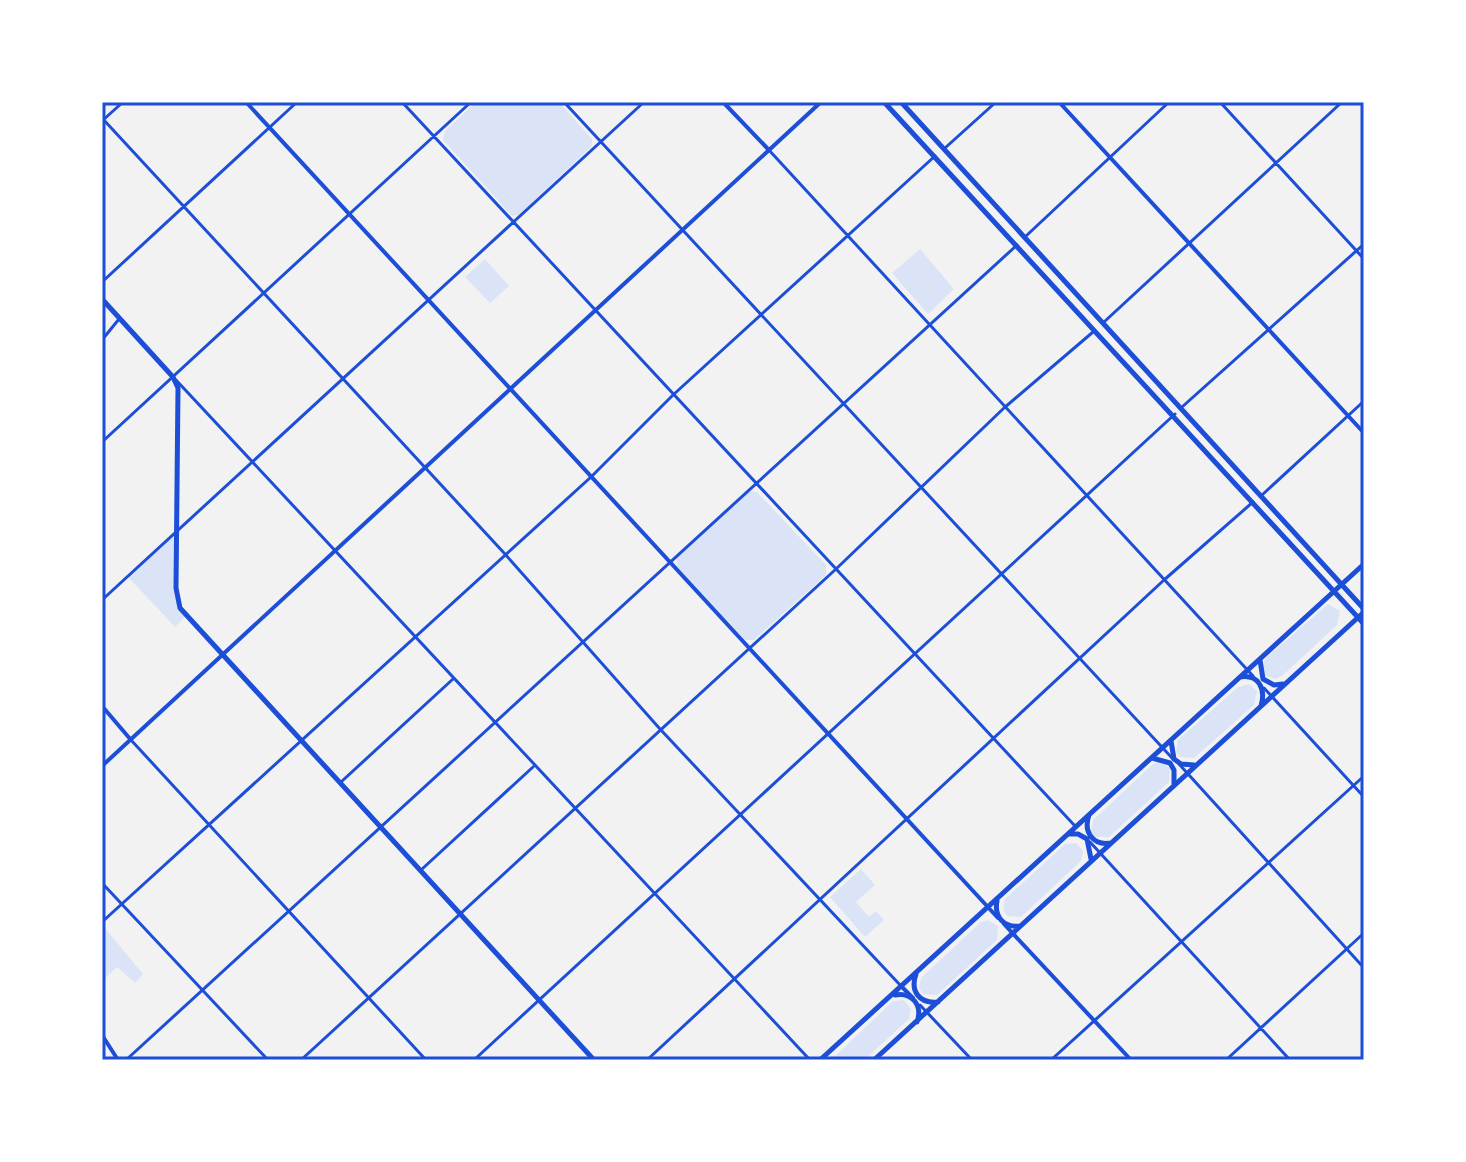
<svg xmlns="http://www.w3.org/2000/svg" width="1466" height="1162" font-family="'Fira Sans',sans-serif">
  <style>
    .green { fill: #dbe4f7 }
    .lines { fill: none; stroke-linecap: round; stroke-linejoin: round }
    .minor { stroke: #1d4ed8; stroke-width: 3 }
    .tertiary { stroke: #1d4ed8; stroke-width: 4 }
    .secondary { stroke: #1d4ed8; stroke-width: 4 }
    .primary { stroke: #1d4ed8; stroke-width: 5 }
    .neatline { fill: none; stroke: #1d4ed8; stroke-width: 3 }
  </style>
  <rect width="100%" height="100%" fill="#f2f2f2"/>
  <path class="green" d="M476 102H559L592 139V146L519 215 512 216 443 140 445 131Z
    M920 249 954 289 928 314 892 273Z
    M485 259 509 286 490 303 465 277Z
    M749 491 757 492 826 565V575L754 640H745L677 566V556Z
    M179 529 177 595 186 616 175 627 128 577Z
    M1328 604 1340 611 1337 625 1282 676 1275 679 1265 675 1262 665 1266 658Z
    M1249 684 1257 691 1254 705 1194 758 1180 757 1176 751 1178 740 1238 687Z
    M1160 762 1170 768 1169 782 1109 837H1095L1091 831 1093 820 1153 764Z
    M1076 843 1083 851 1081 861 1021 917 1007 916 1003 910 1005 899 1065 844Z
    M861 869 875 885 856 902 869 917 876 911 884 920 865 937 830 897Z
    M988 920 998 926 997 940 937 995 923 994 919 988 921 978 981 922Z
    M105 928 143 974 135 983 117 967 102 981Z
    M904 1000 911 1009 909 1019 864 1060H831L893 1001Z"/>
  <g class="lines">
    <path class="minor" d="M402 102 1075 826
      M564 102 1173 759
      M1220 102 1364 259
      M102 118 505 554 660 729 901 986
      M102 121 123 102
      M945 148 996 102
      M768 149 1253 676
      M1026 236 1169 102
      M102 282 297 102
      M1104 322 1342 102
      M102 340 119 319
      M176 380 810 1060
      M1182 407 1364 244
      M102 442 471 102
      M1262 495 1364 401
      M102 600 644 102
      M1264 688 1364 797
      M131 740 426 1060
      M1179 764 1364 968
      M341 782 453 679
      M1090 842 1290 1060
      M421 870 533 767
      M102 883 268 1060
      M102 922 591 477 673 395 935 156
      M920 1005 972 1060
      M126 1060 1017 245
      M301 1060 836 569 1004 408 1093 332
      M474 1060 1175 414
      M647 1060 1164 580 1253 502
      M1051 1060 1364 776
      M1226 1060 1364 933"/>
    <path class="tertiary" d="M246 102 998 918
      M723 102 768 149
      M102 706 131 740
      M1004 924 1131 1060
      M902 987 913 998"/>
    <path class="secondary" d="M1059 102 1364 433
      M102 766 821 102
      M102 1035 118 1060"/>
    <path class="primary" d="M884 102 1364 624
      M901 102 1364 609
      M102 299 173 377 178 388 176 588 180 608 594 1060
      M1260 660 1263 679 1274 685 1283 684
      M1240 677C1259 674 1266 689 1261 706
      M1171 741 1174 759 1181 764 1194 765
      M1152 758 1170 763 1174 770V784
      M1089 815C1083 832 1093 846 1111 843
      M1069 834H1078L1087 839 1091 859
      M997 901C994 916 1003 928 1020 926
      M916 974C910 991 919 1004 938 1002
      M895 995C912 992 923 1005 917 1022
      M820 1060 1364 564
      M874 1060 1364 612"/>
  </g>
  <rect width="1466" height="1162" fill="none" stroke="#ffffff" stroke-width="208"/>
  <rect x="104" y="104" width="1258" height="954" class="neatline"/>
</svg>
